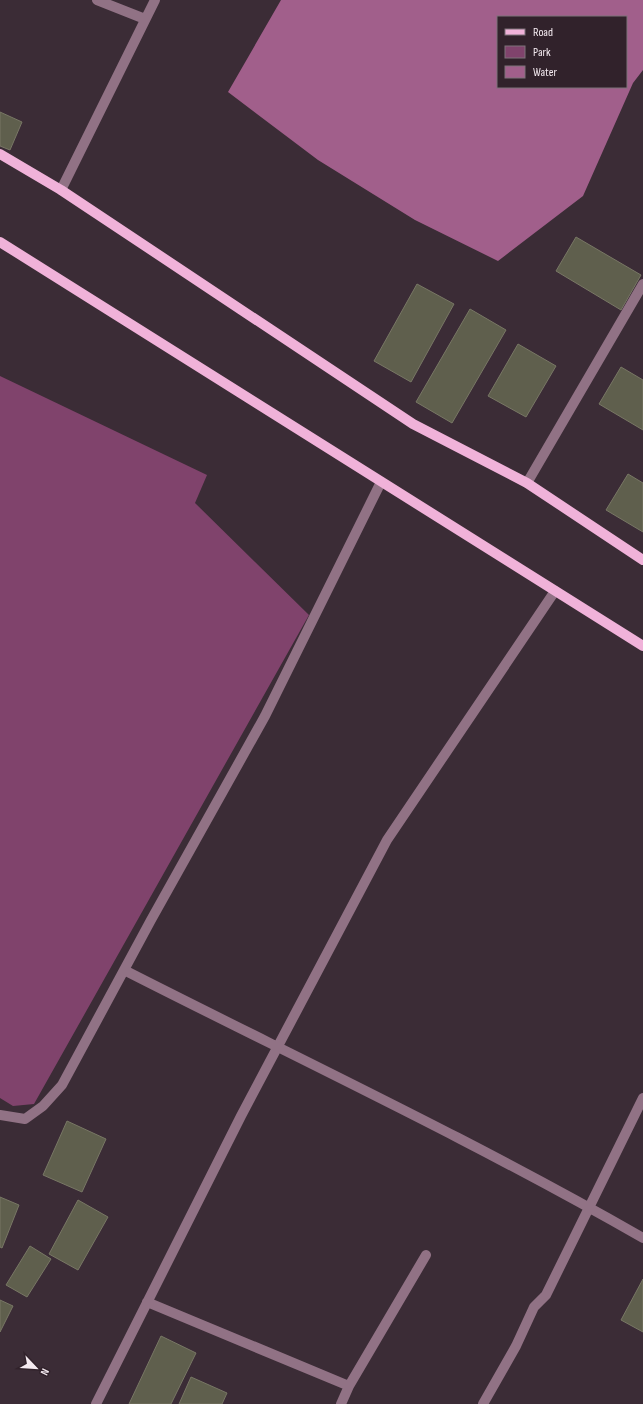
<svg xmlns="http://www.w3.org/2000/svg" width="643" height="1404" font-family="'Sofia Sans Condensed',sans-serif">
  <style>
    .green { fill: #80436c }
    .water { fill: #a15f8b; fill-rule: evenodd }
    .building { fill: #5f5f4d; stroke: #787765 }
    .lines { fill: none; stroke-linecap: round; stroke-linejoin: round }
    .minor { stroke: #917285; stroke-width: 10 }
    .major { stroke: #f0b2d9; stroke-width: 10 }
  </style>
  <rect width="100%" height="100%" fill="#3b2c36"/>
  <path class="green" d="M0 376 207 475 195 503 309 615 34 1104 13 1106 0 1098Z"/>
  <path class="water" d="M281 0H643V70L633 83 583 196 498 261 415 220 318 160 228 92ZM498 17H626V87H498Z"/>
  <path class="building" d="M0 112 22 122 10 150 0 146Z
    M576 237 641 275 621 310 556 271Z
    M417 284 454 304 411 382 374 361Z
    M470 309 506 330 452 423 416 402Z
    M518 344 556 366 526 417 488 396Z
    M621 367 643 380V430L599 404Z
    M628 474 643 483V532L606 510Z
    M67 1121 106 1139 82 1192 43 1175Z
    M0 1197 19 1205 2 1248 0 1247Z
    M78 1200 108 1217 78 1270 49 1254Z
    M30 1246 51 1259 27 1297 6 1285Z
    M643 1279V1332L621 1320Z
    M0 1300 13 1306 0 1332Z
    M161 1336 196 1353 171 1404H129Z
    M191 1377 227 1393 222 1404H179Z"/>
  <g class="lines">
    <path class="minor" d="M97 0 145 19
      M61 190 155 0
      M527 483 643 284
      M124 970C297 1058 474 1141 643 1238
      M0 1115 25 1119 43 1106 62 1085 151 920 265 716 381 482
      M147 1302 349 1386
      M96 1404 241 1116 387 840 555 591
      M341 1404 349 1386 426 1255
      M483 1404 516 1346 534 1307 546 1295 643 1098"/>
    <path class="major" d="M0 154 61 190 413 424 527 483 643 560
      M0 242 643 646"/>
  </g>
  <rect x="497" y="16" width="130" height="72" fill="#31222b" stroke="#7f727a"/>
  <rect x="505" y="29" width="20" height="6" fill="#f0b2d9" stroke="#7f727a"/>
  <text x="533" y="36" font-size="12" fill="#f4eaf0">Road</text>
  <rect x="505" y="46" width="20" height="12" fill="#80436c" stroke="#7f727a"/>
  <text x="533" y="56" font-size="12" fill="#f4eaf0">Park</text>
  <rect x="505" y="66" width="20" height="12" fill="#a15f8b" stroke="#7f727a"/>
  <text x="533" y="76" font-size="12" fill="#f4eaf0">Water</text>
  <g transform="translate(36 1368) rotate(115)" stroke="#31222b" stroke-width="3" paint-order="stroke">
  <path d="M0-3L7 15L0 10L-7 15Z" fill="#f4eaf0"/>
  <text y="-6" font-size="11" font-weight="bold" text-anchor="middle" fill="#f4eaf0">N</text>
  </g>
</svg>
